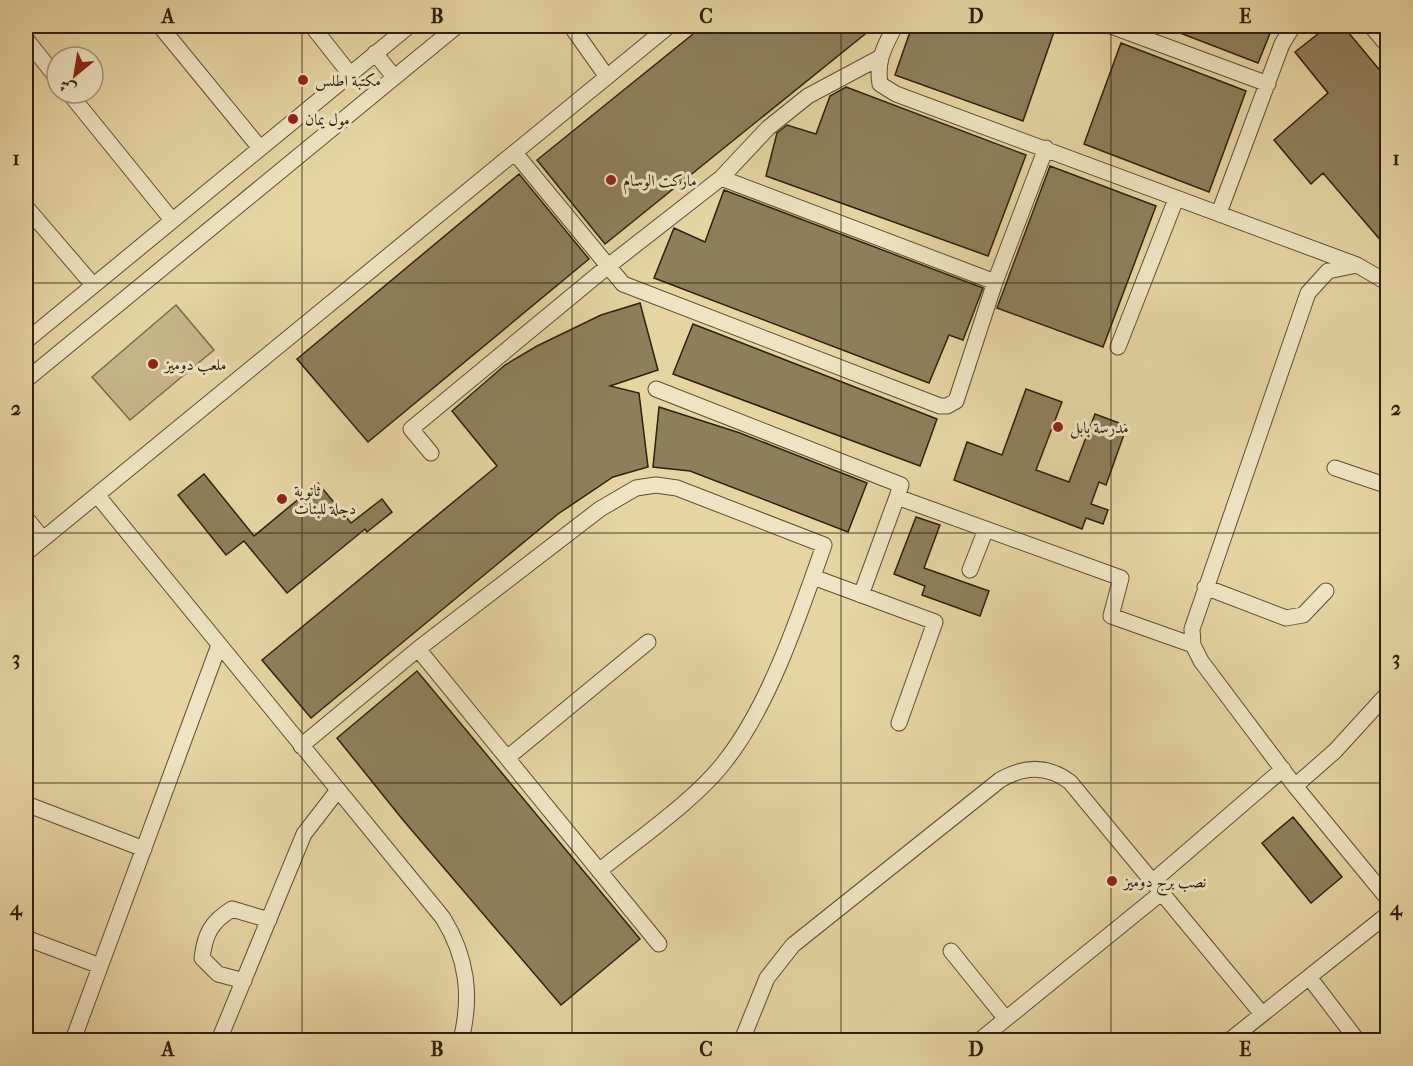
<svg xmlns="http://www.w3.org/2000/svg" width="1413" height="1066" font-family="'IM FELL French Canon',Amiri,serif">
  <style>
    .green { fill: #c7b58a; stroke: #7c6a4c; stroke-width: 1.5 }
    .building { fill: #8f7e5c; stroke: #30200f; stroke-width: 1.5 }
    .lines { fill: none; stroke-linecap: round; stroke-linejoin: round }
    .minor-casing { stroke: #5e4d34; stroke-width: 17 }
    .minor { stroke: #efe3c3; stroke-width: 15 }
    .grid { fill: none; stroke: #30200f; stroke-width: 1.5; stroke-opacity: 0.55 }
    .poi-dot { fill: #8f2418; stroke: #efe3c3; stroke-width: 2 }
    .labels { text-anchor: middle; dominant-baseline: central; stroke-width: 6; stroke-linejoin: round; paint-order: stroke }
    .poi-label { font-size: 16px; fill: #30200f; stroke: #efe3c3; text-anchor: start }
    .neatline { fill: none; stroke: #30200f; stroke-width: 2 }
    .grid-label { font-size: 20px; text-anchor: middle; font-weight: bold; fill: #30200f }
  </style>
  <rect width="100%" height="100%" fill="#e6d4a3"/>
  <filter id="stains"><feTurbulence type="fractalNoise" baseFrequency=".00333" numOctaves="4"/><feColorMatrix values="0 0 0 0 .2 0 0 0 0 .09 0 0 0 0 .02 0 0 0 .5 -.17"/></filter>
  <radialGradient id="worn" r=".72"><stop offset=".6" stop-color="#630" stop-opacity="0"/><stop offset="1" stop-color="#630" stop-opacity=".3"/></radialGradient>
  <path class="green" d="M176 305 214 350 130 420 92 377Z"/>
  <path class="building" d="M703 26H875L605 244 537 160Z
    M912 26H1056L1023 121 895 75Z
    M1162 26H1273L1258 63Z
    M1328 26H1343L1388 80V249L1323 173 1311 184 1274 140 1328 93 1295 52Z
    M1121 43 1246 91 1209 192 1084 144Z
    M846 87 1026 155 988 256 766 176 777 133 787 125 816 134 830 96Z
    M1050 166 1156 206 1103 347 997 308Z
    M519 174 589 259 368 442 297 359Z
    M724 190 983 288 963 340 949 335 929 383 654 278 674 228 705 242Z
    M640 303 658 370 610 386 639 393 648 467 613 477 558 514 311 718 262 660 497 466 452 411 505 365 537 346 601 315Z
    M693 324 937 419 920 466 673 374Z
    M1026 389 1062 402 1036 470 1069 482 1095 414 1127 426 1106 485 1099 482 1091 504 1108 510 1103 524 1086 518 1082 529 954 480 967 442 1002 455Z
    M659 407 740 433 867 483 848 532 690 471 653 467Z
    M204 474 254 536 318 483 351 523 382 499 392 512 367 532 365 529 287 593 244 541 226 555 178 495Z
    M916 517 940 525 924 568 989 591 980 616 922 595 925 586 894 574Z
    M417 671 640 939 561 1005 403 820 337 738Z
    M1293 817 1342 877 1311 903 1262 843Z"/>
  <g class="lines">
    <g class="minor-casing">
      <path id="minor" d="M160 26 260 148
        M312 26 350 74
        M571 26 607 77
        M895 26C885 46 876 60 880 84L896 94 1357 265 1388 283
        M1111 26 1268 84
        M1371 26 1388 46
        M26 39 57 78
        M375 53 394 77
        M69 93 172 220
        M515 153 623 284 940 406H947L956 401 995 282 1046 148
        M721 178 768 128 808 96 879 58
        M26 207 93 285
        M1219 213 1282 44 1293 26
        M1357 265 1328 271 1308 293 1192 629 1193 645 1201 661 1295 786 1388 899
        M26 341 409 26
        M1118 347 1176 199
        M26 380 457 26
        M656 389 901 485 897 497 1121 578 1111 616 1193 645
        M431 453 411 429 607 267 721 178 995 282
        M1335 468 1388 486
        M97 495 443 918C467 957 472 996 461 1040
        M26 518 43 539
        M26 553 669 26
        M970 570 986 529
        M813 577 935 622 899 723
        M1205 587 1286 618 1303 615 1326 591
        M861 595 897 497
        M418 649 659 944
        M301 746 418 649 600 509 636 488 656 485 677 488 824 545C800 613 770 704 726 760 697 799 638 839 599 871
        M507 758 648 642
        M1295 786 1335 751 1388 693
        M26 804 144 849
        M1152 882 1283 769
        M26 938 100 966
        M951 951 1006 1019
        M1309 977 1357 1040
        M244 981 218 974 202 958C205 934 211 922 232 909L269 920
        M73 1040 219 645
        M219 1040 304 834 338 790
        M742 1040 767 978 793 945 1000 780C1024 766 1047 765 1070 782L1262 1014
        M980 1040 1161 893
        M1230 1040 1388 914"/>
    </g>
    <use href="#minor" class="minor"/>
  </g>
  <path class="grid" d="M302 26V1040M572 26V1040M841 26V1040M1111 26V1040M26 283H1388M26 533H1388M26 783H1388"/>
  <g class="poi-dot">
    <circle cx="303" cy="80" r="6"/>
    <circle cx="293" cy="119" r="6"/>
    <circle cx="611" cy="180" r="6"/>
    <circle cx="153" cy="364" r="6"/>
    <circle cx="1058" cy="427" r="6"/>
    <circle cx="282" cy="499" r="6"/>
    <circle cx="1112" cy="881" r="6"/>
  </g>
  <g class="labels">
    <g class="poi-label">
      <text x="315" y="80">مكتبة اطلس</text>
      <text x="305" y="119">مول يمان</text>
      <text x="623" y="180">ماركت الوسام</text>
      <text x="165" y="364">ملعب دوميز</text>
      <text x="1070" y="427">مدرسة بابل</text>
      <text x="294" y="490">ثانوية<tspan x="294" dy="18">دجلة للبنات</tspan></text>
      <text x="1124" y="881">نصب برج دوميز</text>
    </g>
  </g>
  <rect width="1413" height="1066" fill="none" stroke="#e6d4a3" stroke-width="66"/>
  <g transform="translate(75 75) rotate(210)"><circle r="28" fill="#efe3c3" stroke="#a3957b" stroke-width="1.5"/>
  <path d="M0-4.5L10 22L0 15L-10 22Z" fill="#8f2418"/>
  <text y="-9" font-size="16" font-weight="bold" text-anchor="middle" fill="#30200f">ش</text>
  </g>
  <rect x="33" y="33" width="1347" height="1000" class="neatline"/>
  <g class="grid-label">
    <text x="168" y="23">A</text>
    <text x="437" y="23">B</text>
    <text x="706" y="23">C</text>
    <text x="976" y="23">D</text>
    <text x="1245" y="23">E</text>
    <text x="16" y="165">1</text>
    <text x="1396" y="165">1</text>
    <text x="16" y="415">2</text>
    <text x="1396" y="415">2</text>
    <text x="16" y="665">3</text>
    <text x="1396" y="665">3</text>
    <text x="16" y="915">4</text>
    <text x="1396" y="915">4</text>
    <text x="168" y="1056">A</text>
    <text x="437" y="1056">B</text>
    <text x="706" y="1056">C</text>
    <text x="976" y="1056">D</text>
    <text x="1245" y="1056">E</text>
  </g>
  <rect width="100%" height="100%" filter="url(#stains)"/>
  <rect width="100%" height="100%" fill="url(#worn)"/>
</svg>
